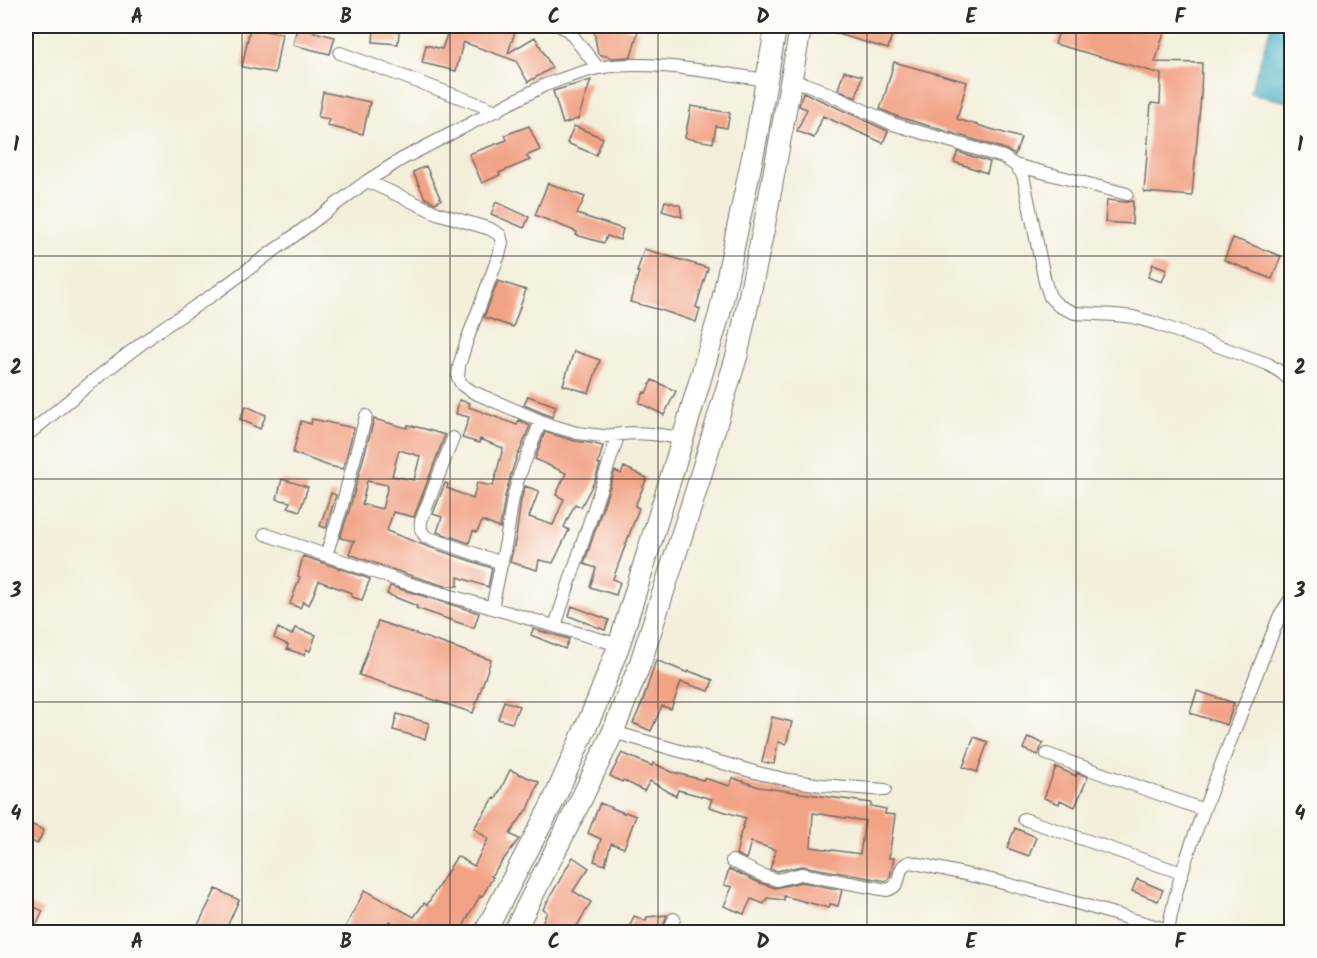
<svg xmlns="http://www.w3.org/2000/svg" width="1317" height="958" font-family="Kalam,sans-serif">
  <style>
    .water { fill: #41acc0; stroke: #366c76; stroke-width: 1.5 }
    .building { fill: #f2a285; fill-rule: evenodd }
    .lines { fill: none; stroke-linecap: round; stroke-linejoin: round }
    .street-casing { stroke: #717069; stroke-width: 14 }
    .highway-casing { stroke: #717069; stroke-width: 23 }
    .street { stroke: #fff; stroke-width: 12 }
    .highway { stroke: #fff; stroke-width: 21 }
    .grid { fill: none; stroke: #2b2b2b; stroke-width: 1.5; stroke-opacity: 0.55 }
    .neatline { fill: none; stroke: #2b2b2b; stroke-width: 2 }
    .grid-label { font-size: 20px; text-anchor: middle; font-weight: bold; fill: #2b2b2b }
  </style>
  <rect width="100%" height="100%" fill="#fdfcf7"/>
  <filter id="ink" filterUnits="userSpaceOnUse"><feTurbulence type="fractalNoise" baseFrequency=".0167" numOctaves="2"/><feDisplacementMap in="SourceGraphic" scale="12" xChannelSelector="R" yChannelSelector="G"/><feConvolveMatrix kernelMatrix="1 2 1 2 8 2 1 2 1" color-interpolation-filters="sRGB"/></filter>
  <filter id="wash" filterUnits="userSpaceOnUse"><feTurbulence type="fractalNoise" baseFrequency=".008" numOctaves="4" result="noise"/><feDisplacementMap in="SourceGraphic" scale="24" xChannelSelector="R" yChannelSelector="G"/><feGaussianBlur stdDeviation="1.35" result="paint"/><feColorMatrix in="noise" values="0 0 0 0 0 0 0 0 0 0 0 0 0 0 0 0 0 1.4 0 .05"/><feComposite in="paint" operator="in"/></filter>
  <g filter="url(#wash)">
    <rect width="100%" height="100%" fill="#f3efdb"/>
    <path class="water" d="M1271 26H1291V103L1250 93Z"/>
    <g id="blocks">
      <path class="building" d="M450 26H517L508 53 535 37 552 68 528 82 516 61 463 42 456 71 422 63 426 45 442 49Z
        M593 26H617L638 31 631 57 613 58 598 54Z
        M818 26H887L894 27 888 49 818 28Z
        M1061 26H1166L1155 62 1202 63 1201 95 1192 196 1144 192 1151 103 1160 104 1161 74 1055 44Z
        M250 28 282 34 275 73 242 67Z
        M297 28 335 37 330 54 293 45Z
        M374 29 399 32 398 44 373 42Z
        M894 62 967 82 957 119 1021 138 1015 155 1005 149 896 116 880 109 886 91Z
        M844 71 862 76 856 98 838 89Z
        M591 80 578 119 563 124 553 91Z
        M323 92 370 102 363 134 327 126 329 119 318 117Z
        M803 92 888 131 883 143 823 116 814 138 797 131 807 109 799 106Z
        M691 106 730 113 727 128 716 126 713 143 685 138Z
        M529 126 540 150 526 156 530 160 499 173 500 175 482 183 469 154 507 140 505 135Z
        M574 126 603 138 596 155 567 143Z
        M958 152 990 162 987 173 954 162Z
        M426 166 441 200 435 203 425 198 413 172Z
        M548 183 585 197 577 214 623 229 620 240 607 236 604 243 576 235 577 232 535 215Z
        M1107 200 1126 202 1133 201 1132 224 1105 222Z
        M665 201 680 205 682 217 662 211Z
        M496 202 529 217 524 228 491 214Z
        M1233 238 1281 256 1272 279 1224 260Z
        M644 249 708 268 696 307 700 309 696 322 661 310 630 302 639 272H637Z
        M1153 264 1167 269 1162 282 1148 277Z
        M498 281 526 290 513 327 484 317Z
        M574 351 600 360 589 393 563 385Z
        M652 380 676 391 664 415 639 403 644 392 646 393Z
        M528 396 556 406 552 417 524 405Z
        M459 400 470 403 469 407 517 425 519 420 530 426 519 453H518L511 474 505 497 500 528 482 521 477 532 473 531 469 543 437 532 442 517 433 514 445 483 448 484 447 488 473 499 477 483 493 486 503 448 480 439 479 443 462 438 469 417 456 414Z
        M246 406 266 415 260 429 240 419Z
        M312 419 354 428 343 469 329 466 293 453 301 421 311 424Z
        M374 419 407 428 408 425 425 429 445 435 414 517 393 512 387 531 429 547 492 568 488 587 458 577V586H445L403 573 349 554 354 541 340 538 349 511ZM399 450 420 456 414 480 392 476ZM367 481 388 485 382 509 362 504Z
        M545 432 575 441 590 443 603 446 598 464 600 465 595 480 581 507 575 504 564 527 569 530 553 563 539 560 537 570 510 562 516 537 521 500 525 486 539 491 529 517 553 525 564 499 556 495 566 473 535 459Z
        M624 467 647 478 635 506 639 508 613 579 620 582 616 595 590 587 596 568 584 564 615 471 621 474Z
        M282 479 308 487 300 511 288 507 290 502 277 499Z
        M331 493 336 495 326 528 320 526Z
        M303 556 370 579 362 600 352 597V593L319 581 309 605 303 602 300 608 290 604 300 577 298 576Z
        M390 586 479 613 474 628 416 608 417 606 387 594Z
        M572 606 609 620 605 630 569 616Z
        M378 621 491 660 473 713 359 675Z
        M278 628 292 635 295 628 316 635 310 651 306 649 304 655 287 649 288 645 274 638Z
        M533 629 569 639 565 649 531 635Z
        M656 660 688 673 689 671 713 680 709 691 681 682 671 709 662 706 651 731 633 723 642 703Z
        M1197 691 1234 703 1227 725 1190 713Z
        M504 701 519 706 512 723 498 719Z
        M397 714 429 723 425 739 393 730Z
        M772 717 792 722 786 744 778 742 774 764 762 762Z
        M974 737 988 742 977 772 963 767Z
        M1028 737 1043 743 1038 755 1023 749Z
        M622 753 652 766 653 763 672 772 703 780 704 778 730 786 733 778 759 787 871 803V806L886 809 885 814 895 815 889 858H894L890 877 886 881 802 866 777 871 770 869 776 850 751 842 746 859 736 854 740 838H739L746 818 709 807 712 799 678 790 676 796 650 781 644 791 623 780 622 782 610 776ZM813 813 865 821 860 854 811 847Z
        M1056 767 1076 776 1077 773 1088 777 1075 807 1060 800 1059 804 1044 798Z
        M510 770 539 782 528 810H526L510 834 519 839 491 876 493 877 482 897 480 896 468 917 460 933H407L390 921 383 933H342L365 890 414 917 424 903 427 905 457 856 474 866 488 839 474 828 494 798 496 799Z
        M600 803 624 813 625 812 636 816 624 848 611 843 605 865 594 861 601 839 588 833Z
        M26 822 44 830 37 844 26 838Z
        M1015 828 1036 837 1029 856 1007 848Z
        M573 857 589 868 573 891 591 902 573 933H537L547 912 543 909Z
        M729 869 760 883 775 888 801 882 842 890 838 906 830 904 829 908 784 896V900L767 898 764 904 751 899 744 914 724 906 732 887 724 885Z
        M1137 879 1163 890 1158 901 1132 891Z
        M216 889 239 900 224 933H194Z
        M26 903 43 911 36 926 26 921Z
        M667 915 661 933H627L634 916 646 921 647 917Z"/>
    </g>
  </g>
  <g filter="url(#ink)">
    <use href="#blocks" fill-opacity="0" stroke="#717069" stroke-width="1.5"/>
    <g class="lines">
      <g class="street-casing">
        <path id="street" d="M560 26 568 30 598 68
          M340 53 497 111
          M791 82 805 84 816 88 893 124 1003 157 1015 165 1023 175 1045 282 1050 297 1059 306 1075 313 1115 315 1133 317 1154 323 1268 364 1282 373 1292 382
          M1015 165 1127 194
          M367 181 437 213 490 229 500 235 502 243 499 255 467 340 459 366 458 378 462 385 473 392 550 425 577 433 603 436 633 433 652 434 683 438
          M26 436 99 376 158 331 217 292 298 233 367 181 402 159 545 85C562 79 580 72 598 68 650 59 715 73 767 80
          M453 438 421 521C420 528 421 532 426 537L502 563
          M265 534 400 581 619 645
          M326 555 341 509 366 416
          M492 608 506 541 513 498 519 476 541 421
          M555 626 618 436
          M613 732 758 773 789 780 822 785 885 790
          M1047 754 1204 810
          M1024 819 1182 873
          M732 861 764 876 777 880 801 874 887 890C906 885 893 867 910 862L996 881 1080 904 1168 930
          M669 932 674 919
          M1168 932C1176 880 1197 828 1216 778 1237 724 1258 669 1280 615L1292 597"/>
      </g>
      <g class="highway-casing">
        <path id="highway" d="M485 932 553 802 597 702 619 645 683 438 720 312 756 140 776 26
          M514 932 580 802 613 732 640 664 695 494 737 355 764 227 801 26"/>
      </g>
      <use href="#street" class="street"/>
      <use href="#highway" class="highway"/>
    </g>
  </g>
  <path class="grid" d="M242 26V932M450 26V932M658 26V932M867 26V932M1076 26V932M26 256H1292M26 479H1292M26 702H1292"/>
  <rect width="1317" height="958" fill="none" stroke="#fdfcf7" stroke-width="66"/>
  <rect x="33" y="33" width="1251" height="892" class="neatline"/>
  <g class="grid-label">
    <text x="137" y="23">A</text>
    <text x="346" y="23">B</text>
    <text x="554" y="23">C</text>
    <text x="763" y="23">D</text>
    <text x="971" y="23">E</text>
    <text x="1180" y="23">F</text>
    <text x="16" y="151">1</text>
    <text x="1300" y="151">1</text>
    <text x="16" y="374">2</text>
    <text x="1300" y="374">2</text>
    <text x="16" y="597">3</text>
    <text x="1300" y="597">3</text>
    <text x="16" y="820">4</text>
    <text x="1300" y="820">4</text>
    <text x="137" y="948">A</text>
    <text x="346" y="948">B</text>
    <text x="554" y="948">C</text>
    <text x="763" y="948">D</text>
    <text x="971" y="948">E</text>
    <text x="1180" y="948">F</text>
  </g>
</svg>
